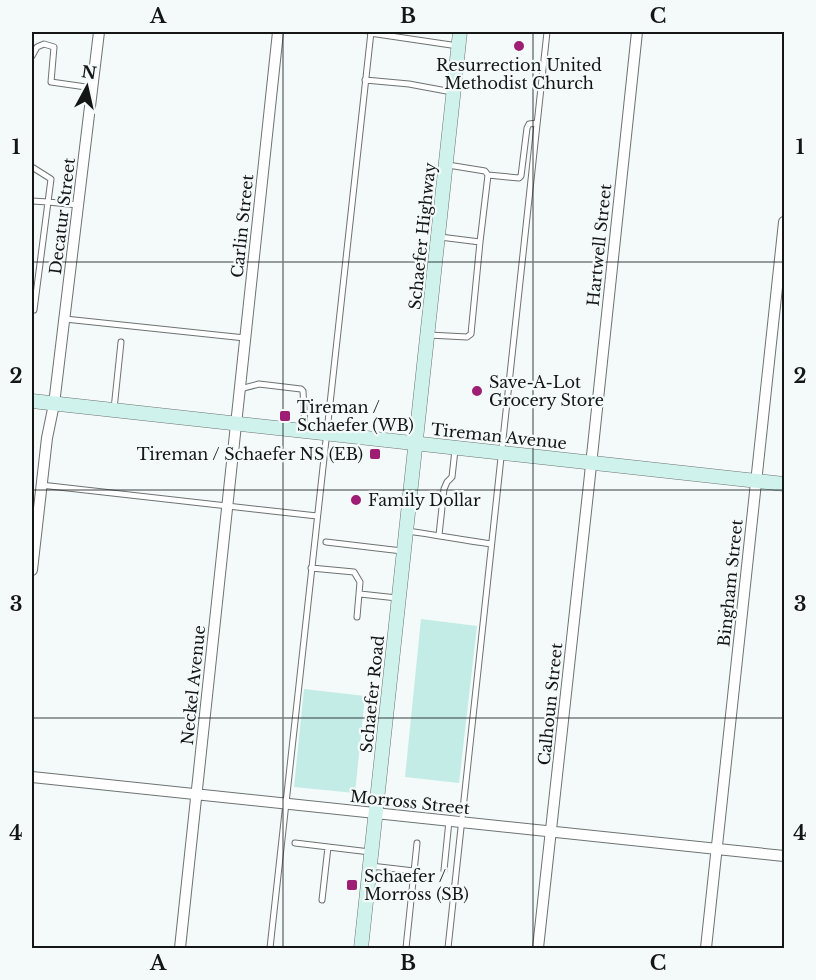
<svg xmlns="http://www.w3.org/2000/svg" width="816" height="980" font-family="'Libre Baskerville',serif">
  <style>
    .green { fill: #c2ece5 }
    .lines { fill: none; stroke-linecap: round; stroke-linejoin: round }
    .lane-casing { stroke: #6d7372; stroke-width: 7 }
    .street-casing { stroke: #6d7372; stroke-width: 12 }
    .secondary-casing { stroke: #6d7372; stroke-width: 15 }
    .lane { stroke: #fff; stroke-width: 5 }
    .street { stroke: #fff; stroke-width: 10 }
    .secondary { stroke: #cff2ed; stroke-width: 14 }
    .grid { fill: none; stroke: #131615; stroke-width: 1.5; stroke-opacity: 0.55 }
    .poi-dot { fill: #9d1e72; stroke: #f3faf9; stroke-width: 2 }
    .labels { text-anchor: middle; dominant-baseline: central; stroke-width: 4.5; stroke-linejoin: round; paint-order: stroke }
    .poi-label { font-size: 16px; fill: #131615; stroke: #f3faf9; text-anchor: start }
    .street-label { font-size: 16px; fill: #131615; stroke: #f3faf9 }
    .neatline { fill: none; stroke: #131615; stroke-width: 2 }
    .grid-label { font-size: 20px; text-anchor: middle; font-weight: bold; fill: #131615 }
  </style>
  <rect width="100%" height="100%" fill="#f3faf9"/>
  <path class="green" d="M421 619 477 626 459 783 405 777Z
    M304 689 365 696 355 793 294 787Z"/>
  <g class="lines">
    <g class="lane-casing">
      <path id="lane" d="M370 33 458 46
        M32 56 37 47 44 44 54 47 51 82 93 88
        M365 80 409 84 452 92
        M448 165 485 171 488 175 480 242
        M32 167 51 179 48 202 32 201
        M488 175 519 178 521 176 527 128 529 124 537 123
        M34 310 48 202 78 205
        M65 319 245 338
        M429 335 467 337 471 334 480 242 440 237
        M240 389 259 384 301 389 303 391 305 429
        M114 409 121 342
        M41 485 317 516
        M408 531C436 535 463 540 491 544
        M439 535 444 489 447 482 452 477 455 450
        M326 542 402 551
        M311 568 354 572 360 582 357 617
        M360 594 397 598
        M295 843 370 852
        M371 866 414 871
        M444 870 449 821
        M322 900 328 847
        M270 948 371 32
        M406 948 417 843
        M448 948 547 32"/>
    </g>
    <g class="street-casing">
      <path id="street" d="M32 570 47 438 54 404 99 32
        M32 777 784 856
        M180 948 278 32
        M538 948 589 484 637 32
        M706 948 784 222"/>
    </g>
    <g class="secondary-casing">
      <path id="secondary" d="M32 401 784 484
        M361 948 460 32"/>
    </g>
    <use href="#lane" class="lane"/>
    <use href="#street" class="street"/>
    <use href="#secondary" class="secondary"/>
  </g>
  <path class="grid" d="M283 32V948M533 32V948M32 262H784M32 490H784M32 718H784"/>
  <g class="poi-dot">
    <circle cx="519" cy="46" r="6"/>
    <circle cx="477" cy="391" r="6"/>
    <rect x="279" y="410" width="12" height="12" rx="3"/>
    <rect x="369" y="448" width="12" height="12" rx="3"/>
    <circle cx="356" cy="500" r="6"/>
    <rect x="346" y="879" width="12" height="12" rx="3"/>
  </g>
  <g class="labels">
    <g class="poi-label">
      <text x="519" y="65" text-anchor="middle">Resurrection United<tspan x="519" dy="18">Methodist Church</tspan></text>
      <text x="489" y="382">Save-A-Lot<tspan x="489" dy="18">Grocery Store</tspan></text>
      <text x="297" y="407">Tireman /<tspan x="297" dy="18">Schaefer (WB)</tspan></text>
      <text x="363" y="454" text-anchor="end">Tireman / Schaefer NS (EB)</text>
      <text x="368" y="500">Family Dollar</text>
      <text x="364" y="876">Schaefer /<tspan x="364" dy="18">Morross (SB)</tspan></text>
    </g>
    <g class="street-label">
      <text transform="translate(62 216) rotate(-83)">Decatur Street</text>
      <text transform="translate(242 226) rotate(-84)">Carlin Street</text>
      <text transform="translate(422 236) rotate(-84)">Schaefer Highway</text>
      <text transform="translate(599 245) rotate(-84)">Hartwell Street</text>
      <text transform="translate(499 436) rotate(6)">Tireman Avenue</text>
      <text transform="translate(730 583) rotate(-84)">Bingham Street</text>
      <text transform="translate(193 685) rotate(-84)">Neckel Avenue</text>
      <text transform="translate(372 694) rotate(-84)">Schaefer Road</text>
      <text transform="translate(550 704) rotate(-84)">Calhoun Street</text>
      <text transform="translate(410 802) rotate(6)">Morross Street</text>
    </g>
  </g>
  <rect width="816" height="980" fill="none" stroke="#f3faf9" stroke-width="66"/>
  <g transform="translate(87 87) rotate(8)" stroke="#f3faf9" stroke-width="4.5" paint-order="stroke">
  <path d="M0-4.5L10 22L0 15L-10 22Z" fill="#131615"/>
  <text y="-9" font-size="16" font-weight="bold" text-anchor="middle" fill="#131615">N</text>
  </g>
  <rect x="33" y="33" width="750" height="914" class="neatline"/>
  <g class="grid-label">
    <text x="158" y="23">A</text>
    <text x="408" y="23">B</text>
    <text x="658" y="23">C</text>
    <text x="16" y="154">1</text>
    <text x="800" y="154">1</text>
    <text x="16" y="383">2</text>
    <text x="800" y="383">2</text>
    <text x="16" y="611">3</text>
    <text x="800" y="611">3</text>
    <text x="16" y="840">4</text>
    <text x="800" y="840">4</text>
    <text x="158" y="970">A</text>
    <text x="408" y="970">B</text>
    <text x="658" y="970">C</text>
  </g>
</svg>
